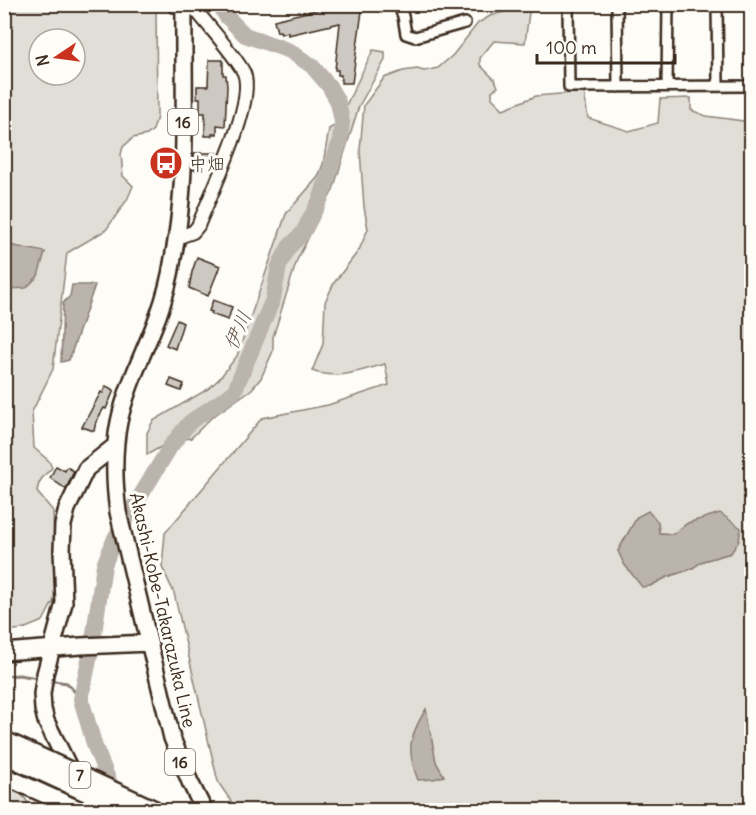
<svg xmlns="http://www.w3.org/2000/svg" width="756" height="815" font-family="Delius,'Klee One',sans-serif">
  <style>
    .green { fill: #e1ded7; stroke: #8e847a; stroke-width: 1.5; fill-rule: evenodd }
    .water { fill: #bbb4ad; stroke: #887d74; stroke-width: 1.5 }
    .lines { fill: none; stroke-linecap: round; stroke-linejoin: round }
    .stream { stroke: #887d74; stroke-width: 3 }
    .river { stroke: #bbb4ad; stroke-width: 16 }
    .building { fill: #cdc8c2; stroke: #3b2a1e; stroke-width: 1.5 }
    .minor-casing { stroke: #3b2a1e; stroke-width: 14 }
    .tertiary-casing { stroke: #3b2a1e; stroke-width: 16 }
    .primary-casing { stroke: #3b2a1e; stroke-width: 20 }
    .motorway-casing { stroke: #3b2a1e; stroke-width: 21 }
    .minor { stroke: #fdfcf7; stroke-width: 9 }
    .tertiary { stroke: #fdfcf7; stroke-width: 12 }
    .primary { stroke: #fdfcf7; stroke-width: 15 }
    .motorway { stroke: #fdfcf7; stroke-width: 16 }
    .motorway-bridge-casing { stroke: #3b2a1e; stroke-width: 21; stroke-linecap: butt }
    .motorway-bridge { stroke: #fdfcf7; stroke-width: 16 }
    .labels { text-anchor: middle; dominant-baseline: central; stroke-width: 6; stroke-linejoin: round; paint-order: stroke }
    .shield { fill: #fdfcf7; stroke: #75695f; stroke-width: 1.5 }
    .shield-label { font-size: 16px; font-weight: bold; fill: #3b2a1e }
    .poi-label { font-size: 18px; fill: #3b2a1e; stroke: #fdfcf7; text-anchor: start }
    .street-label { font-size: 18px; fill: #3b2a1e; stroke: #fdfcf7 }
    .water-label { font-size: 20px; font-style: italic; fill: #615349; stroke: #fdfcf7 }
  </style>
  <rect width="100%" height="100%" fill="#fdfcf7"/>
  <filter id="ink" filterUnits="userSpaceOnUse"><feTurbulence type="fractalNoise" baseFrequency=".0167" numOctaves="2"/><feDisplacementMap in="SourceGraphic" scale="12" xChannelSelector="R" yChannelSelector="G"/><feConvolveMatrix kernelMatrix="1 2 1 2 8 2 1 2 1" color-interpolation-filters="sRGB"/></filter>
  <g filter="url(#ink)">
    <path class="green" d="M5 5H157L156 11 157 117 153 130 147 135 133 138 123 147 121 154 123 176 133 186 127 200 106 230 67 253 53 369 32 412 34 448 49 461 52 468C44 476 38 480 37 492L53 511 55 598 43 621 23 629 5 631 4 280 9 289 18 247 5 244ZM39 39H75V75H39Z
      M506 5H530L525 43 494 41 480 58V65L495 80 498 87 492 91V98L503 109 536 96 584 92 588 118 629 131 658 123 660 99 691 98V110L706 116 751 122V810H237L218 782 174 593 162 567 165 533 262 418 328 405 389 385 385 364C360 371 338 380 312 371L323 344 325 302 334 283 359 250 368 229 364 207 360 150 364 105 384 78 403 71 417 69 424 71 438 68 453 55 478 23 490 16 504 12ZM720 514 731 553 703 561 691 569 667 577 650 586 618 551 637 517 658 522 659 533 673 534 688 523ZM412 743 432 744 436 762 444 776Z
      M373 50 385 52V60L359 106 333 190 297 260 273 337V351L261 378 252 389 211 418 191 438 171 441 147 455V433L153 421 208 389 219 379 237 356 286 214 318 177 323 164 329 129 337 124Z
      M4 786C19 791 26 796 31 810H5Z"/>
    <path class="water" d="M4 244 45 252 38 276 26 288 9 289 5 280Z
      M72 285H95L69 360 61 362 63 303 70 296Z
      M648 511 658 522 659 533 673 534 688 523 720 513 741 528 739 541 731 553 703 561 691 569 667 577 650 586 642 587 624 564 618 551 637 517Z
      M426 709 436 762 444 776 434 779 418 780C406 750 409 737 426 709Z"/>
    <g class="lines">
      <path class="stream" d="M4 676 19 675 38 678
        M48 680 67 683 81 699"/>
      <path class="river" d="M116 798 95 747 81 699 93 640 104 565 115 538 170 447 190 422 234 392 273 299 279 266 289 247 302 234 320 200 340 141 342 122 338 102 329 86 312 66 290 51 245 35 226 16 219 4"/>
    </g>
    <path class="building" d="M340 4H363L352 83H341V75H338V70H335L340 23 288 35V32L281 34 280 31 277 32 274 20Z
      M209 60H223V75H226L227 87 225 126 217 125V134H212V136H205V113H200V98H197V86H208Z
      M194 153H216V161H202V170H194Z
      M197 257 220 266 208 296 189 288 192 272Z
      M213 300 232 307 228 320 211 314 212 312 209 311Z
      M177 320 183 323 175 349 166 345Z
      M171 379 184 384 181 391 168 386Z
      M106 386 114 390 106 409 104 408 96 422 94 431 82 427 101 392 103 393Z
      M56 466 65 471 67 467 74 471 66 489 50 478Z"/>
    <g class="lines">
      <g class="minor-casing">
        <path id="minor" d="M398 4 403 16 406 34 415 37 465 23
          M568 4 569 87 752 86
          M617 4 618 87
          M717 4 718 86
          M667 86 668 4"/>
      </g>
      <g class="tertiary-casing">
        <path id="tertiary" d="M174 6 196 10C208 26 236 56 244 73 256 103 210 195 198 226L193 232 176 238"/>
      </g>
      <g class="primary-casing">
        <path id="primary" d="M184 4C183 88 189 177 173 258 170 278 165 297 158 316 145 351 127 385 119 422 113 452 114 482 118 512L172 738 190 782 204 810
          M4 652 81 646 149 643
          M90 810 46 721 43 709 42 694 45 674 64 603 62 550 63 525 67 509 86 469 115 446"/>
      </g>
      <g class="motorway-casing">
        <path id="motorway" d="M4 776 80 810"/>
      </g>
      <use href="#minor" class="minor"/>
      <use href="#tertiary" class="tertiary"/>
      <use href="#primary" class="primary"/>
      <use href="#motorway" class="motorway"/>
      <g class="motorway-bridge-casing">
        <path id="motorway-bridge" d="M4 740 156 810
          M4 755 124 810"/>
      </g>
      <use href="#motorway-bridge" class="motorway-bridge"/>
    </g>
  </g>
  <defs>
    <g id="bus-disc" transform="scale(1.725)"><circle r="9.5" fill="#c8321e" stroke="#fdfcf7"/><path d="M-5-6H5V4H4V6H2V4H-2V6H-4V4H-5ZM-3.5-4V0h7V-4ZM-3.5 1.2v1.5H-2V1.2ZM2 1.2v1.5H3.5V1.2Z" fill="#fff"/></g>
  </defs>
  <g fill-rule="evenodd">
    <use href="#bus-disc" x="166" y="163"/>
  </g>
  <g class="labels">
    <g class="shield">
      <rect x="168" y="109" width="30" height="26" rx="4.5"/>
      <rect x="165" y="749" width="30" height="26" rx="4.5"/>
      <rect x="69.5" y="762" width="21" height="26" rx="4.5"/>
    </g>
    <g class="shield-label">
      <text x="183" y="122">16</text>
      <text x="180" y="762">16</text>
      <text x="80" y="775">7</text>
    </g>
    <g class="poi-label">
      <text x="189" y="163">中畑</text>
    </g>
    <g class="street-label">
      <text transform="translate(163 610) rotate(77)">Akashi-Kobe-Takarazuka Line</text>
    </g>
    <g class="water-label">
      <text transform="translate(237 330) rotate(-67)">伊川</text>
    </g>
  </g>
  <rect width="756" height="815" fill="none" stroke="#fdfcf7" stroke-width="24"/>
  <rect x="12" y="12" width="732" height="791" fill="none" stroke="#3b2a1e" stroke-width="2" filter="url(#ink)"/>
  <g transform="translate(57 57) rotate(257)"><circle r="28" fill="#fdfcf7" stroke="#afa8a0" stroke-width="1.5"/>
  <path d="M0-4.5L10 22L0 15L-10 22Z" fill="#c8321e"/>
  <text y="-9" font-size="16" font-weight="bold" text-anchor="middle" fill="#3b2a1e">N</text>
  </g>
  <path d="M537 54v9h138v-9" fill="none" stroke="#3b2a1e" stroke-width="3"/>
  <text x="546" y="54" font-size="18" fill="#3b2a1e" stroke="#fdfcf7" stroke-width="4.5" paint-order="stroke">100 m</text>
</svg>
